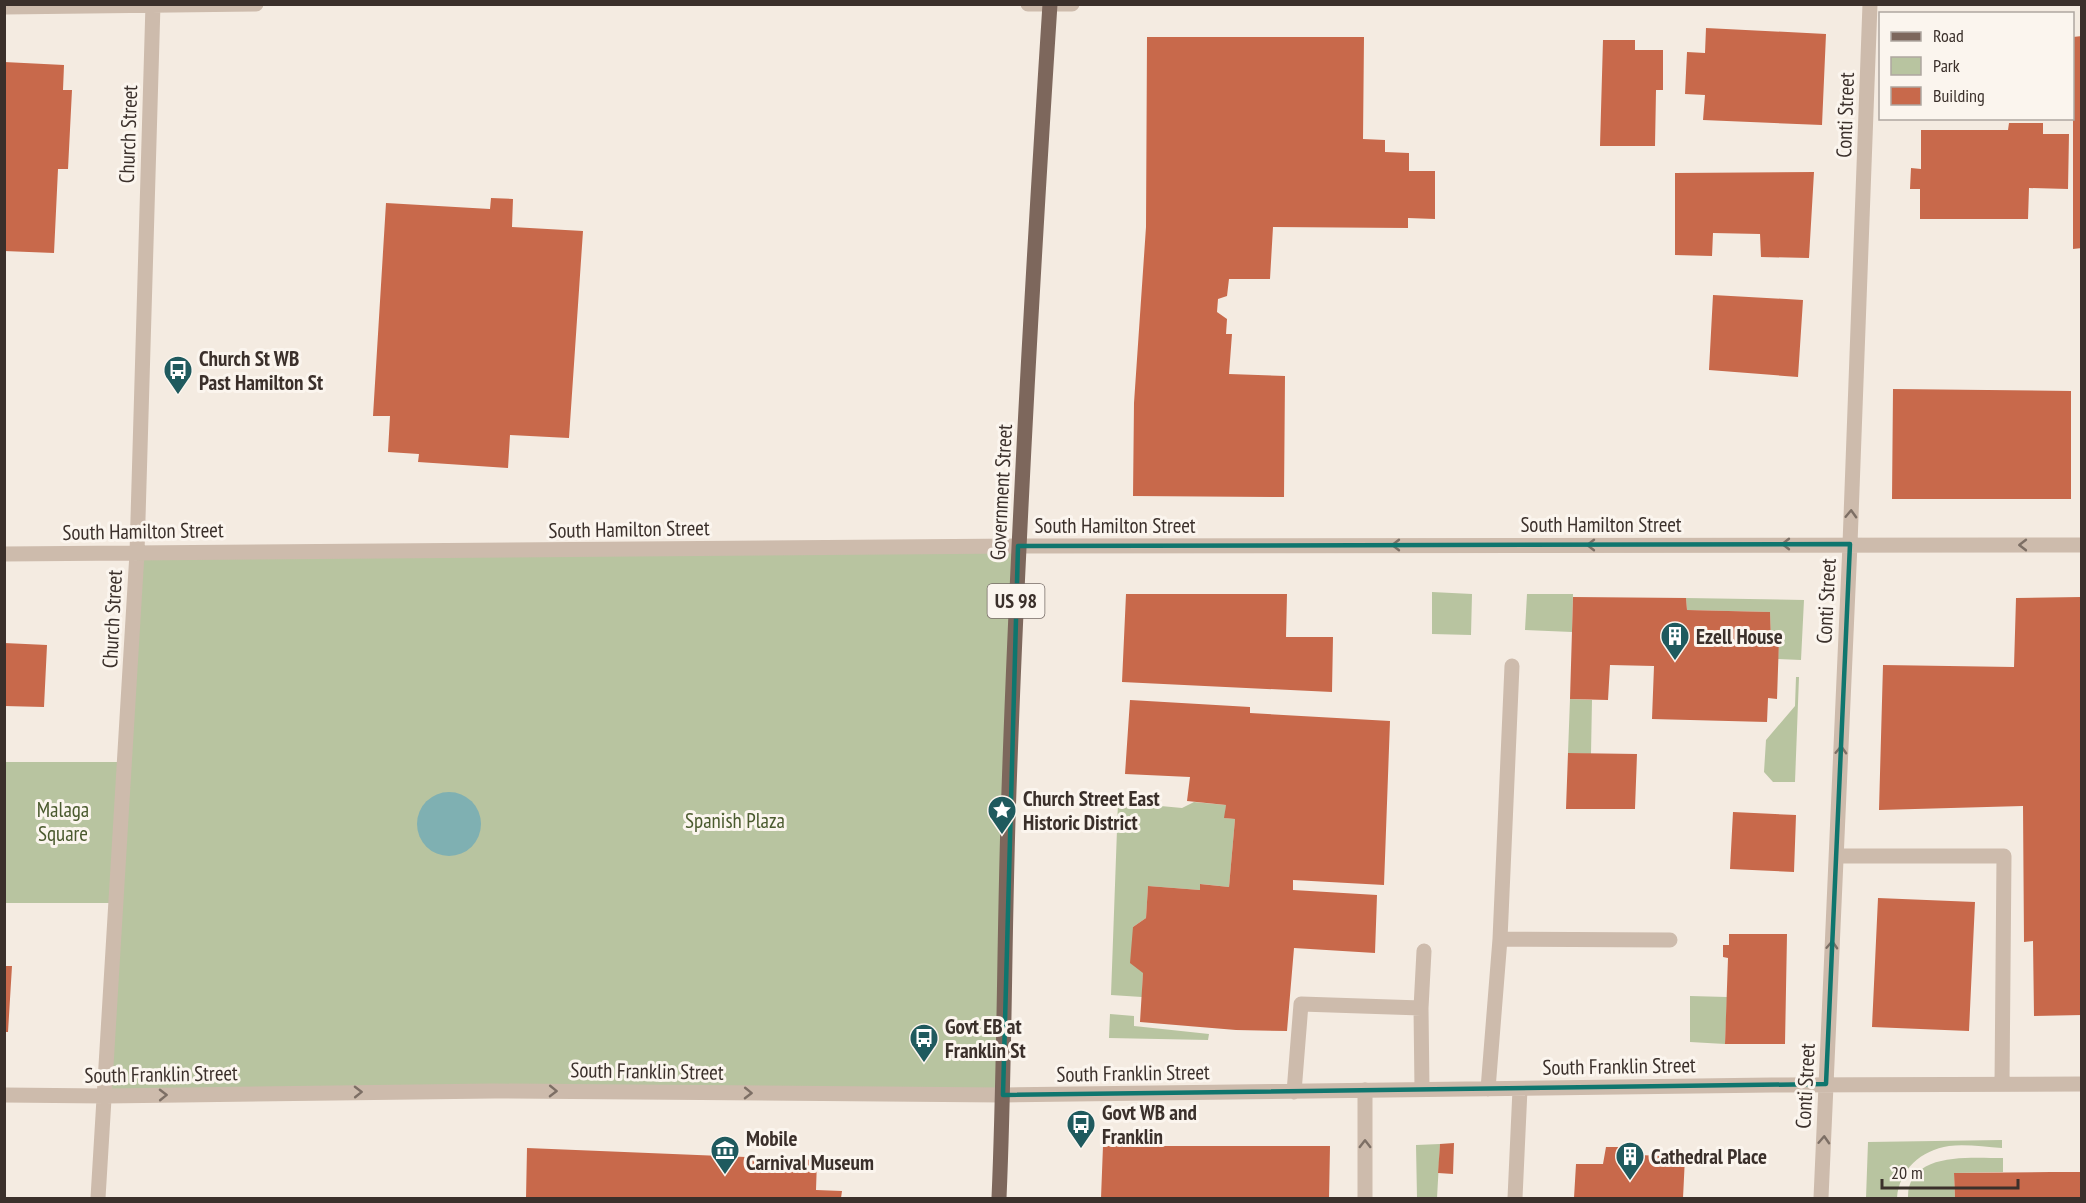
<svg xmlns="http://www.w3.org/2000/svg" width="2086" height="1203" font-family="'PT Sans Narrow',sans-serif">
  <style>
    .green { fill: #b8c4a0 }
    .water { fill: #7fb0b2 }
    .building { fill: #c8694b }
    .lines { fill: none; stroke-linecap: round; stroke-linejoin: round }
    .minor { stroke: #cdbbac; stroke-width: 15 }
    .major { stroke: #7d675c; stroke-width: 15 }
    .oneway { stroke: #7d6f65 }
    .marked { fill: none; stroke: #0f766e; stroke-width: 4.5; stroke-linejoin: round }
    .labels { text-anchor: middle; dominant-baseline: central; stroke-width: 6; stroke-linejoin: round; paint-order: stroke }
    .shield { fill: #fbf5ee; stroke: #756b66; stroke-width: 1.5 }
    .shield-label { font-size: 20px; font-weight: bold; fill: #3b302b }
    .street-label { font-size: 21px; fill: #3b302b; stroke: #fbf5ee }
    .poi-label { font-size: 21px; font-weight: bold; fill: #3b302b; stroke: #fbf5ee; text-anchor: start }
    .park-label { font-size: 21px; fill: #4a5a2e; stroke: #fbf5ee }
  </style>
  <rect width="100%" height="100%" fill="#f4ebe1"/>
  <path class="green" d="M1018 546 1003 1095 105 1096 116 903H5V762H125L137 553Z
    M1432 592 1472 594 1471 635 1432 634Z
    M1527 594H1573L1572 632 1525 630Z
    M1686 598 1804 600 1801 660 1778 659 1779 641 1771 640 1770 612 1687 610Z
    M1796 677H1799L1795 782H1773L1764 772 1766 740 1795 706Z
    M1570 699 1592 700 1591 754 1568 753Z
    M1118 802 1182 808 1194 802 1226 805 1225 818 1235 819 1229 887 1201 884 1200 890 1148 886 1146 918 1133 927 1143 973 1142 997 1111 995Z
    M1690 996 1727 997 1725 1044 1690 1042Z
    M1110 1014 1134 1016V1026L1209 1034 1208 1040 1109 1038Z
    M2002 1140V1148C1985 1147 1966 1144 1949 1146 1921 1150 1899 1170 1897 1198H1866L1868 1142Z
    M1440 1144 1437 1198H1417L1416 1145Z
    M2003 1158V1172L1954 1173 1955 1198H1908C1907 1151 1971 1158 2003 1158Z"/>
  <path class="water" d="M417 824a32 32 0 1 1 64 0a32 32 0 1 1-64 0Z"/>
  <path class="building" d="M1706 28 1826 34 1822 125 1703 120 1705 95 1685 94 1687 52 1705 53Z
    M2082 36V248L2073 249V37Z
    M1147 37H1364L1363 139 1385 140V152L1409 153V171H1435V219L1408 218V228L1273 227 1270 279H1229L1227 296 1218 299 1217 312 1227 319 1226 334H1232L1229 374 1285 376 1284 497 1133 496 1134 403 1146 227Z
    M1603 40H1635V50H1663V90H1656L1655 146H1600Z
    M4 62 64 65 63 90H72L68 169H58L54 253 4 251Z
    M2009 123H2043V134H2069L2068 189 2029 188 2028 219H1920V189H1910L1911 168 1921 169V130H2008Z
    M1814 172 1809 258 1761 257 1760 234 1713 233 1712 256 1675 255V173Z
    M491 198 513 199 512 227 583 231 569 438 510 435 508 468 418 462 419 454 388 452 390 416H373L386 203 490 209Z
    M1713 295 1803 300 1798 377 1709 370Z
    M1893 389 2071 391V499H1892Z
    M1126 594H1287L1286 637H1333L1332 692 1122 682Z
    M1573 597 1686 598 1687 610 1770 612 1771 640 1779 641 1778 669 1777 699 1768 698 1767 722 1652 719 1654 666 1610 665 1608 700 1570 699Z
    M2082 597V1015L2034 1016 2033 941 2024 942 2023 806 1879 810 1883 665 2014 667 2016 598Z
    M4 643 47 645 44 707 4 706Z
    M1130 700 1250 707V713L1390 721 1384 885 1293 880V890L1377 895 1375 953 1294 948 1287 1031 1236 1030 1140 1022 1143 973 1130 963 1133 927 1146 918 1148 886 1200 890V884L1229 887 1235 819 1224 818 1226 805 1187 801 1190 777 1125 774Z
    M1568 753 1637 754 1635 809H1566Z
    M1733 812 1796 815 1794 872 1730 869Z
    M1878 898 1975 902 1969 1031 1872 1027Z
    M1729 934H1787L1785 1044H1725L1728 958 1723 957V945H1729Z
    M4 966H12L8 1032H4Z
    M1454 1143 1453 1174 1438 1173 1440 1144Z
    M1103 1146H1330L1329 1198H1101Z
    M1606 1147H1639V1155L1685 1157 1683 1198H1574L1576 1164H1603Z
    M527 1148 817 1160 816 1190 842 1191 841 1198H526Z
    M2051 1172H2082V1198H1955L1954 1173Z"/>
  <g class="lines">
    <path class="minor" d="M1028 4H1072
      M4 7 256 4
      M4 554 1018 546 2082 545
      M1837 856H2004L2002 1084
      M1500 939 1670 940
      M1422 1089 1421 1008 1424 951
      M1488 1089 1500 939 1512 666
      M1294 1092 1301 1004 1421 1008
      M4 1095 105 1096 494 1091 1003 1095 1772 1085 2082 1084
      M98 1198 137 553 153 4
      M1365 1198V1090
      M1515 1198 1520 1089
      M1821 1198 1850 544 1870 4"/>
    <path class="major" d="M999 1198C1005 1062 1004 926 1009 790 1018 528 1033 266 1050 4"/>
  </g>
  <defs><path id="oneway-chevron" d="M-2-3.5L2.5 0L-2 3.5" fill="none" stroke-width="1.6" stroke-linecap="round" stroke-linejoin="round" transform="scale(1.5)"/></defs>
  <g class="oneway">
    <use href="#oneway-chevron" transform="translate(1851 514) rotate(-88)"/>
    <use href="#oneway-chevron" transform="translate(1786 544) rotate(180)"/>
    <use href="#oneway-chevron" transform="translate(1396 545) rotate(180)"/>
    <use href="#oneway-chevron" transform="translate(1591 545) rotate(180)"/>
    <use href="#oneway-chevron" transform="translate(2023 545) rotate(-180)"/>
    <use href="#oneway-chevron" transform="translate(1841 750) rotate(-88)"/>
    <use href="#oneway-chevron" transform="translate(1832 945) rotate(-87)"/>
    <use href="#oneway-chevron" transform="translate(553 1091) rotate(1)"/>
    <use href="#oneway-chevron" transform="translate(358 1092) rotate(-1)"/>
    <use href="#oneway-chevron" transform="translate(748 1093) rotate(1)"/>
    <use href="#oneway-chevron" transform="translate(163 1095) rotate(-1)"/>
    <use href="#oneway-chevron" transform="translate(1824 1140) rotate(-87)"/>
    <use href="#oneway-chevron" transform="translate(1365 1144) rotate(-90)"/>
  </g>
  <path class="marked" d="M1850 544 1826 1084 1003 1095 1018 546Z"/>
  <defs>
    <g id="bus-pin" transform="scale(1.5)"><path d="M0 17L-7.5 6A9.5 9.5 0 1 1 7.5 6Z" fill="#1f5a5e" stroke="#fbf5ee"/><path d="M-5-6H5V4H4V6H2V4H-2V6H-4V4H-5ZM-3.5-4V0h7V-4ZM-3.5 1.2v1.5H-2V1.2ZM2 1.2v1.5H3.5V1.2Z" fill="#fff"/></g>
    <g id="building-pin" transform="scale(1.5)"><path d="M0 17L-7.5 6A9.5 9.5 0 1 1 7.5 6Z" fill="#1f5a5e" stroke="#fbf5ee"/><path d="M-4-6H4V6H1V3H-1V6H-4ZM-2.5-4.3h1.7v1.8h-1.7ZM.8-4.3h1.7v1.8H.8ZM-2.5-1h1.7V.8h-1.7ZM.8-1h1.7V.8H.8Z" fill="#fff"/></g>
    <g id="sight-pin" transform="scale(1.5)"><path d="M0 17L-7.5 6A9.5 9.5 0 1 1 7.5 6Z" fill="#1f5a5e" stroke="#fbf5ee"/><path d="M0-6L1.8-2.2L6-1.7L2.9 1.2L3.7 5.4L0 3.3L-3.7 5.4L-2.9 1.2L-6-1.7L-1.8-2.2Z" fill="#fff"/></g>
    <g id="museum-pin" transform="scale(1.5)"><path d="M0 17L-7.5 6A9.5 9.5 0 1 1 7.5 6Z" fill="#1f5a5e" stroke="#fbf5ee"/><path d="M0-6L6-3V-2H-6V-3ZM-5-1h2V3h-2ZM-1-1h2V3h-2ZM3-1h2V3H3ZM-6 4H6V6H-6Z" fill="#fff"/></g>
  </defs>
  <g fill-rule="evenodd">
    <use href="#bus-pin" x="178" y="370"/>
    <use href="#building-pin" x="1675" y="636"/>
    <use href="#sight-pin" x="1002" y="810"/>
    <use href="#bus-pin" x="924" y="1038"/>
    <use href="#bus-pin" x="1081" y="1124"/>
    <use href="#museum-pin" x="725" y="1150"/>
    <use href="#building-pin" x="1630" y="1156"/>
  </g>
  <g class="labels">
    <rect class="shield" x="987.5" y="584" width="57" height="34" rx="4.5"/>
    <g class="shield-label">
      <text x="1016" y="601">US 98</text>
    </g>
    <g class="street-label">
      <text transform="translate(1845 115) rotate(-88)">Conti Street</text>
      <text transform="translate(128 134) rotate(-88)">Church Street</text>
      <text transform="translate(1001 492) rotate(-87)">Government Street</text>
      <text x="1601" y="524">South Hamilton Street</text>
      <text x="1115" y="525">South Hamilton Street</text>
      <text transform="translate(629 529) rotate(-1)">South Hamilton Street</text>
      <text transform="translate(143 531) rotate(-1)">South Hamilton Street</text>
      <text transform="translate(1826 601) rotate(-87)">Conti Street</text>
      <text transform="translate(112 619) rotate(-87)">Church Street</text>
      <text transform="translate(1619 1066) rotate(-1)">South Franklin Street</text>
      <text transform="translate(647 1071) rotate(1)">South Franklin Street</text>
      <text transform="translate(1133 1073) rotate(-1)">South Franklin Street</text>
      <text transform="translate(161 1074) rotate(-1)">South Franklin Street</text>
      <text transform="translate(1805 1086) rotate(-87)">Conti Street</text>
    </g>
    <g class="poi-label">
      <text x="199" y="358">Church St WB<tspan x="199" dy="24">Past Hamilton St</tspan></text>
      <text x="1696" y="636">Ezell House</text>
      <text x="1023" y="798">Church Street East<tspan x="1023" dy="24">Historic District</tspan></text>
      <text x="945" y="1026">Govt EB at<tspan x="945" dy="24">Franklin St</tspan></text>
      <text x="1102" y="1112">Govt WB and<tspan x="1102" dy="24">Franklin</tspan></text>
      <text x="746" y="1138">Mobile<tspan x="746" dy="24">Carnival Museum</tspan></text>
      <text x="1651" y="1156">Cathedral Place</text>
    </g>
    <g class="park-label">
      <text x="63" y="809">Malaga<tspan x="63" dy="24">Square</tspan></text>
      <text x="735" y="820">Spanish Plaza</text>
    </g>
  </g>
  <rect width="2086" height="1203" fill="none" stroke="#3b302b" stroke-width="12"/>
  <rect x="1879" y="12" width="195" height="108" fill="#fbf5ee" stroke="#aea6a0" stroke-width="1.5"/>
  <rect x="1891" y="32" width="30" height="9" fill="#7d675c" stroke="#aea6a0" stroke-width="1.5"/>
  <text x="1933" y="42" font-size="18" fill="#3b302b">Road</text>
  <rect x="1891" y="57" width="30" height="18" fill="#b8c4a0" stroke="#aea6a0" stroke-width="1.5"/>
  <text x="1933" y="72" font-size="18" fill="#3b302b">Park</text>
  <rect x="1891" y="87" width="30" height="18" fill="#c8694b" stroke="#aea6a0" stroke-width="1.5"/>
  <text x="1933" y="102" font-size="18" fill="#3b302b">Building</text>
  <path d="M1882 1179v9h136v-9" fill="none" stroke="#3b302b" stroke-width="3"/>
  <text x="1891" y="1179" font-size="18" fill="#3b302b" stroke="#fbf5ee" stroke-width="4.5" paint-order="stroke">20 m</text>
</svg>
